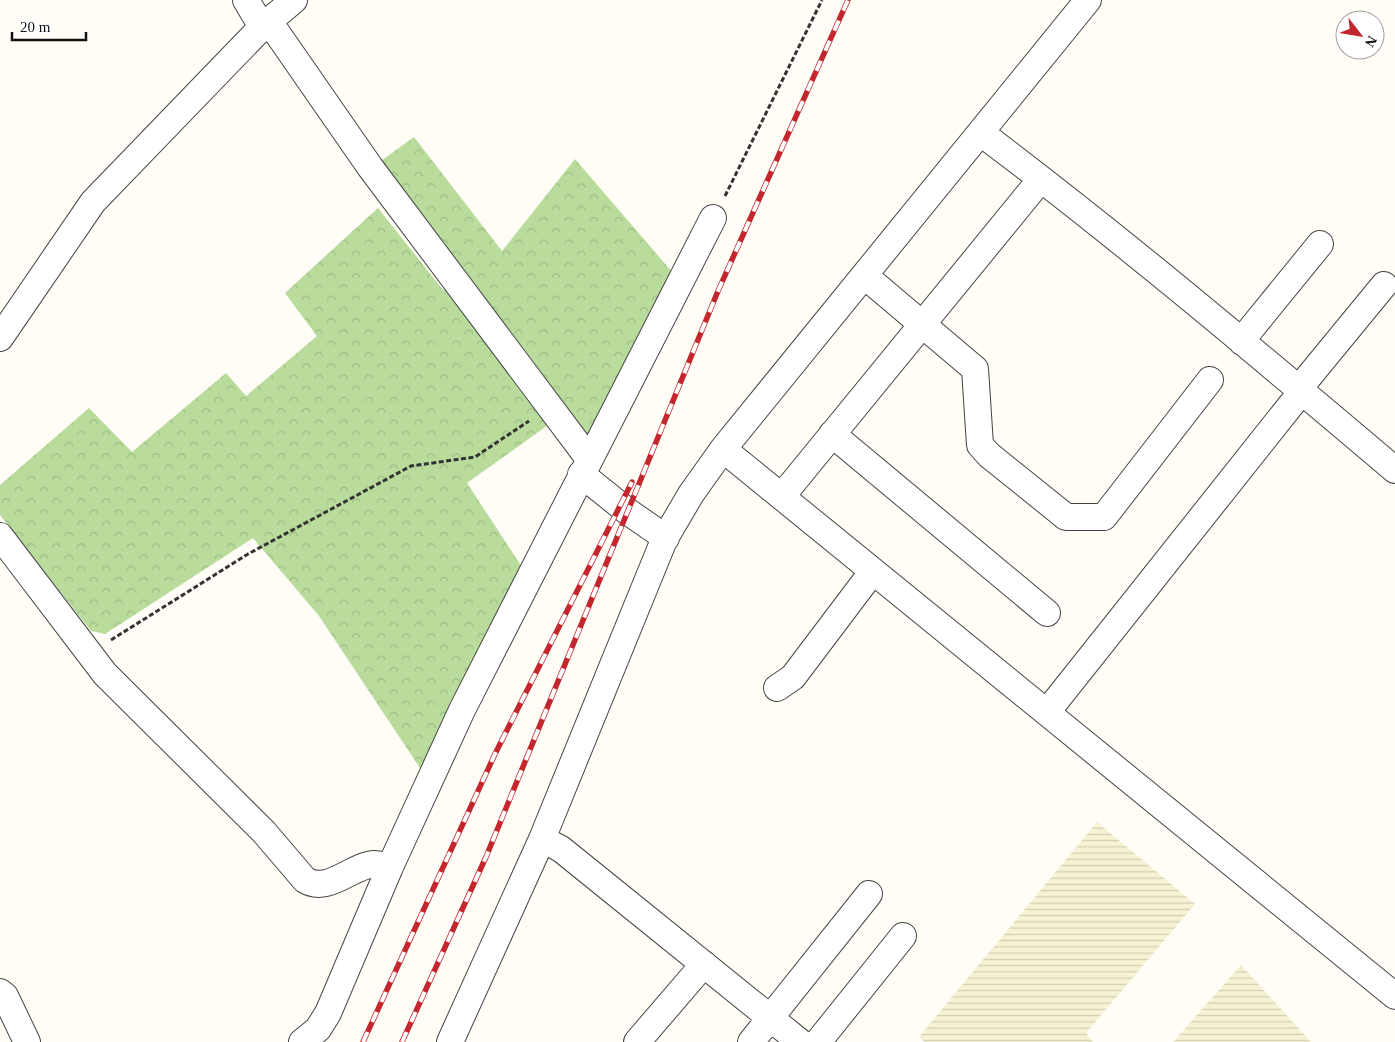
<svg xmlns="http://www.w3.org/2000/svg" width="1395" height="1042" font-family="Georgia,serif">
  <style>
    .farmland { fill: url(#farmland-rules) }
    .forest { fill: url(#forest-crowns) }
    .lines { fill: none; stroke-linecap: round; stroke-linejoin: round }
    .minor-casing { stroke: #444; stroke-width: 28 }
    .path { stroke: #333; stroke-width: 3; stroke-dasharray: 5 2.5; stroke-linecap: butt }
    .minor { stroke: #fff; stroke-width: 26 }
    .rail-casing { stroke: #c4262e; stroke-width: 5.5 }
    .rail { stroke: #fff; stroke-width: 4; stroke-dasharray: 11; stroke-linecap: butt }
  </style>
  <defs>
    <pattern id="farmland-rules" width="6" height="5" patternUnits="userSpaceOnUse" patternTransform="scale(1.25)"><rect width="6" height="5" fill="#f6f3d4"/><path d="M0 2.5h6" fill="none" stroke="#d2cfb5"/></pattern>
    <pattern id="forest-crowns" width="20" height="18" patternUnits="userSpaceOnUse" patternTransform="scale(1.25)"><rect width="20" height="18" fill="#b9dc9c"/><path d="M2 6a3 3 0 1 1 6 0M12 15a3 3 0 1 1 6 0" fill="none" stroke="#9ebc85"/></pattern>
  </defs>
  <rect width="100%" height="100%" fill="#fffdf5"/>
  <path class="farmland" d="M1097 822 1195 904 1086 1033 1093 1042H925L919 1037Z
    M1241 965 1311 1042H1173Z"/>
  <path class="forest" d="M414 137 502 251 575 159 673 273 589 440 569 410 467 483 522 567 422 771 319 616 253 538 105 634 91 631 0 515V485L89 408 132 452 226 373 246 396 317 336 285 293 378 208 443 290 464 272 378 163Z"/>
  <g class="lines">
    <g class="minor-casing">
      <path id="minor" d="M246 0 262 27 275 30 370 167 589 459
        M981 133C1123 240 1259 355 1395 470
        M865 276 975 369 980 445 989 455 1066 517H1104L1210 380
        M0 338 93 202 262 27 294 0
        M1242 342 1250 330 1320 244
        M832 434 1047 613
        M723 449 1395 996
        M581 474 627 511 666 538
        M782 496 1041 179
        M0 536 105 674 264 832 305 880C328 894 351 866 374 864 379 864 385 866 390 867
        M777 688 793 677 873 571
        M1047 712 1302 391 1306 380 1384 285
        M542 839 561 849 800 1042
        M0 992 5 996 27 1042
        M302 1042 318 1029 328 1013 390 867 462 710 713 218
        M450 1042 542 839 664 540 691 494 723 449 1088 0
        M637 1042 704 964
        M751 1042 869 894
        M818 1042 903 936"/>
    </g>
    <path class="path" d="M725 196 822 0
      M111 640 248 554 411 466 475 457 529 421"/>
    <use href="#minor" class="minor"/>
    <g class="rail-casing">
      <path id="rail" d="M363 1042 495 754 632 482
        M402 1042 486 857 718 291 848 0"/>
    </g>
    <use href="#rail" class="rail"/>
  </g>
  <g transform="translate(1360 35) rotate(121)"><circle r="24" fill="#ffffff" stroke="#a0a0a0"/>
  <path d="M0-4L9 19L0 12L-9 19Z" fill="#c4262e"/>
  <text y="-8" font-size="14" font-weight="bold" text-anchor="middle" fill="#111111">N</text>
  </g>
  <path d="M12 32v8h74v-8" fill="none" stroke="#111111" stroke-width="2.5"/>
  <text x="20" y="32" font-size="15" fill="#111111" stroke="#ffffff" stroke-width="4" paint-order="stroke">20 m</text>
</svg>
